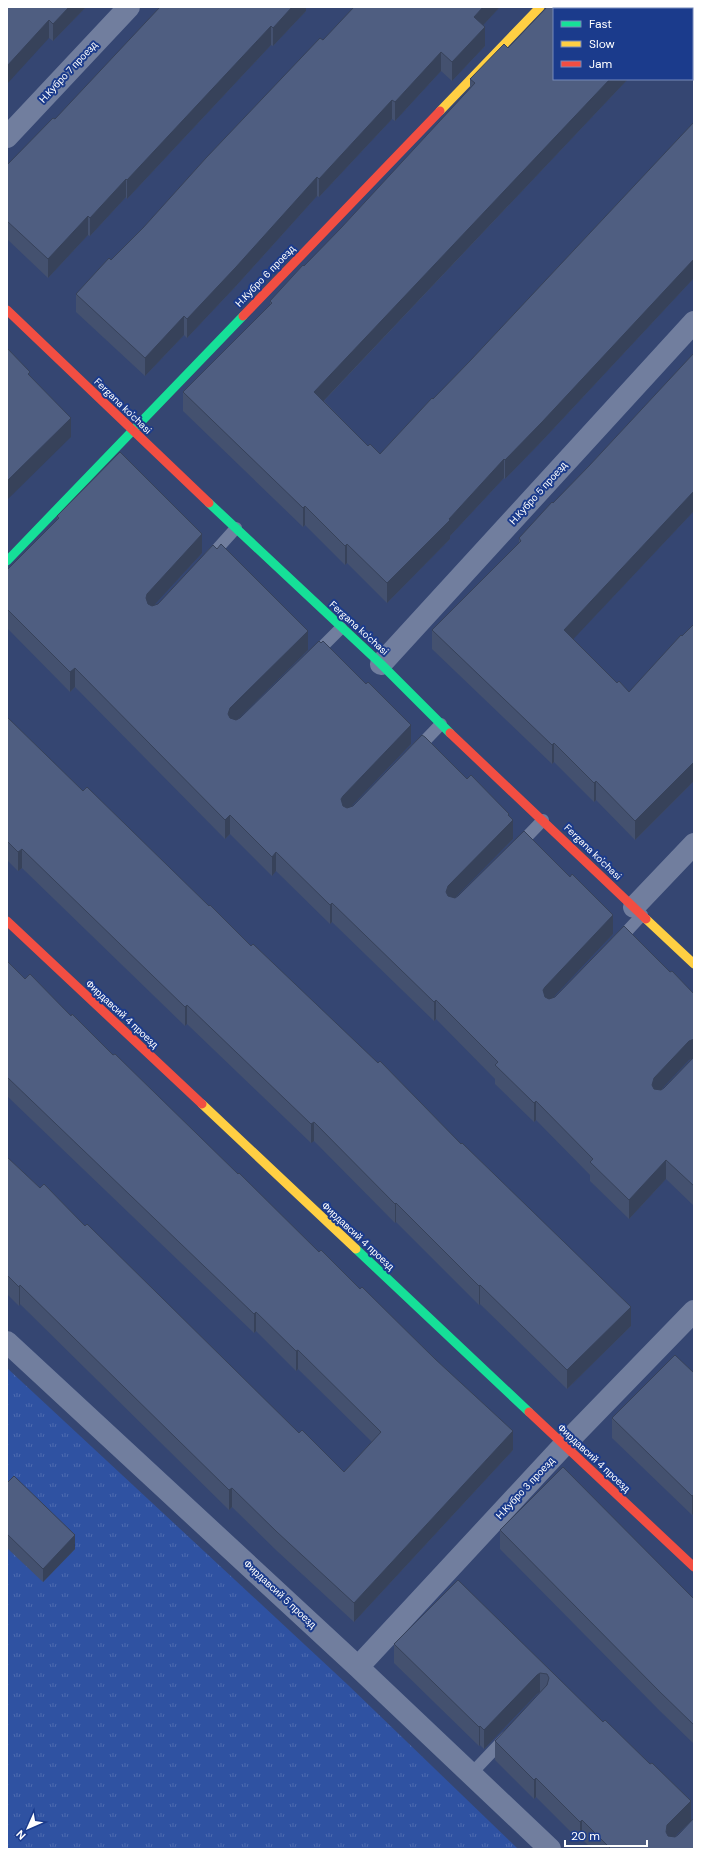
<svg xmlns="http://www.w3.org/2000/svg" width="701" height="1856" font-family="'DM Sans',sans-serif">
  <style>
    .park { fill: url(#park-tufts) }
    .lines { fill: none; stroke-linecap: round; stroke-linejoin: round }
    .lane { stroke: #717e9e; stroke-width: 12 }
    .street { stroke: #717e9e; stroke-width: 22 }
    .fast { stroke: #16e098; stroke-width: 9 }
    .slow { stroke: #ffcf43; stroke-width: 9 }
    .jam { stroke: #f24e42; stroke-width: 9 }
    .wall { fill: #44516f; fill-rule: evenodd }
    .shaded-wall { fill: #37425a }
    .building { fill: #4f5e81; stroke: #37425a }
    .labels { text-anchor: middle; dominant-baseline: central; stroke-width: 4; stroke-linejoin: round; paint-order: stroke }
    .street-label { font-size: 10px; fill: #fff; stroke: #1b3b8c }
  </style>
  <defs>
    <pattern id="park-tufts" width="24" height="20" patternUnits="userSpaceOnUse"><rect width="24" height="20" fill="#2f52a2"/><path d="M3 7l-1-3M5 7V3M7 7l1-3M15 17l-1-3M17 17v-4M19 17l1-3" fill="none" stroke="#4e6cb0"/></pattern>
  </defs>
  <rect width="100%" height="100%" fill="#354672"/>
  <path class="park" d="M7 1368 348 1685 518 1849H7Z"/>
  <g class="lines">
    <path class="lane" d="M210 557 236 528
      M315 654 341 628
      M416 750 441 724
      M517 847 543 820
      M617 942 642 915
      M471 1774 506 1737"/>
    <path class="street" d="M7 137 129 7
      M381 664 694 322
      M634 907 694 844
      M7 1342 358 1667 550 1849
      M358 1667 564 1445 694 1311"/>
    <path class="fast" d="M209 503 381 664 450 733
      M7 561 243 316
      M356 1249 529 1412"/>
    <path class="slow" d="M440 111 540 7
      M646 919 694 964
      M202 1104 356 1249"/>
    <path class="jam" d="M7 310 209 503
      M243 316 440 111
      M450 733 646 919
      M7 921 202 1104
      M529 1412 694 1567"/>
  </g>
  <path class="wall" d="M7 7H86L53 41 49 38Z
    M306 7V11L273 46 271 45 127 199 126 197 90 236 88 235 48 278 7 239V165L55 119Z
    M499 7V8L483 25 485 46 452 81 441 71 395 121 392 119 319 197 317 196 236 286 187 338 184 335 145 376 76 312V294L111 260 143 228 323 40Z
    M694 7V9L692 11V9L554 79H628L324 401 368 446 380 454 470 361 694 122V278L542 441 505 479 504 478 450 536V539L387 603 347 563 345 565 305 525 303 527 183 411V392L270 306V301L341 228 470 89V79L508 48Z
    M694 353V511L573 639 617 683 629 692 694 624V781L635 840 596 800 594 802 554 762 552 764 432 649V630L519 543V538L589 466Z
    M57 516 202 553 154 605 308 650 236 720 411 744 350 807 467 779 509 816 513 839 454 898 613 934 552 998 670 972 694 994V1206L666 1179 629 1219 590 1181V1175L536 1120 534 1122 495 1084V1079L436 1019 434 1021 332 922 330 924 276 871 272 876 230 834 225 839 75 687 70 692 7 628V570L57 520ZM692 1059 664 1088 660 1090 689 1060Z
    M7 717 631 1326 567 1389 480 1304 479 1305 396 1222 395 1223 314 1141 311 1143 187 1024 185 1026 22 868 18 871 7 860Z
    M7 961 25 979 71 1016 513 1450 354 1622 277 1551 232 1507 229 1510 20 1304 19 1306 7 1294V1157L40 1188 85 1226 299 1433 344 1472 372 1442 298 1369 296 1371 256 1331 254 1333 7 1096Z
    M675 1355 694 1513 692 1515 612 1438V1418Z
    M7 1483 75 1549 43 1582 7 1548Z
    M500 1530 694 1599V1744L659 1710 500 1549Z
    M458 1580 691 1821 674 1837 694 1849H592L582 1839 580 1841 536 1797 534 1799 495 1760V1741L541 1692 537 1694 484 1749 480 1745 479 1746 394 1663V1644Z"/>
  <path class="shaded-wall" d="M69 7H86L53 41V24Z
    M292 7H306V11L273 46V28Z
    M483 7H499V8L474 35V17Z
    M678 7H694V9L692 11V9H676Z
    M49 20V38L7 84V66Z
    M271 26V45L127 199V180Z
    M485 27V46L452 81V62Z
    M441 52V71L395 121V102Z
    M610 79H628L314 411V392Z
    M392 100V119L319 197V179Z
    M317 177V196L236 286 187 338V319Z
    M126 179V197L90 236V218Z
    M88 216V235L48 278V259Z
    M694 259V278L542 441 505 479V460Z
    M184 316V335L145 376V358Z
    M71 418V437L7 500V481Z
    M504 459V478L450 536V539L387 603V583L449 519Z
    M694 491V511L564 649V630Z
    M305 506V525L303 527V508Z
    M202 534V553L147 613 146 598 147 594Z
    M347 544V563L345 565V546Z
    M308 631V650L230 727 228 714 230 708Z
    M75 668V687L70 692V672Z
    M411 725V744L343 815 341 799 343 796Z
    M554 743V762L552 764V745Z
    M694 762V781L635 840V821Z
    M596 781V800L594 802V783Z
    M509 814V824L513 820V839L448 905 446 892 448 886Z
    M230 815V834L225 839V820Z
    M22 849V868L18 871V852Z
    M276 852V871L272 876V857Z
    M332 903V922L330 924V905Z
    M613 915V934L545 1006 543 990 545 987Z
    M436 1000V1019L434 1021V1002Z
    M187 1005V1024L185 1026V1007Z
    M694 1039V1058L689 1060 654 1097 652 1085 654 1078 689 1041Z
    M536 1101V1120L534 1122V1103Z
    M314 1122V1141L311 1143V1124Z
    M666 1160V1179L629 1219V1200Z
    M396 1203V1222L395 1223V1204Z
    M20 1285V1304L19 1306V1287Z
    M480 1285V1304L479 1305V1286Z
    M631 1307V1326L567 1389V1370Z
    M256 1312V1331L254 1333V1314Z
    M298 1350V1369L296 1371V1351Z
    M513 1431V1450L354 1622V1603Z
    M232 1488V1507L229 1510V1490Z
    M694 1494V1513L692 1515V1496Z
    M75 1535V1549L43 1582V1569Z
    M540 1673V1692L537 1694 484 1749V1730L537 1675Z
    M480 1726V1745L479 1746V1727Z
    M536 1778V1797L534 1799V1780Z
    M691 1801V1821L667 1844 666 1832 667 1825Z
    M582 1820V1839L580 1841V1822Z"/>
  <path class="building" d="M7 7H69L53 24 49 20 7 66Z
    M160 7H292L273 28 271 26 127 180 126 179 90 218 88 216 48 259 7 221V165L53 118 55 119Z
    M354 7H483L474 17 485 27 452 62 441 52 395 102 392 100 319 179 317 177 236 267 187 319 184 316 145 358 76 294 109 258 111 260 143 228 206 158 320 38 323 40Z
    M547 7H678L676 9H554V79H610L314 392 368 446 370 444 380 454 432 398 433 399 470 361 694 122V259L542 422 505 460 504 459 449 519 450 520 387 583 347 544 345 546 305 506 303 508 183 392 272 303 270 301 303 265 304 266 341 228 475 83 470 79 504 44 508 48Z
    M7 348 30 372 28 374 71 418 7 481Z
    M694 353V491L564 630 617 683 619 681 629 692 681 635 682 636 694 624V762L635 821 596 781 594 783 554 743 552 745 432 630 521 541 519 538 552 502 553 503 589 466Z
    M120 452 202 534 147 594 146 598 148 604 152 606 158 604 213 545 217 549 221 544 308 631 230 708 228 714 230 718 236 720 240 718 319 641 321 643 323 641 366 684 368 682 411 725 343 796 341 799 343 806 347 808 353 806 422 735 425 737 467 779 471 775 509 814 508 815 513 820 448 886 446 892 448 896 455 898 458 896 524 831 570 877 572 874 613 915 545 987 543 990 545 997 549 999 555 997 624 926 670 972 672 971 694 994V1039L689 1041 654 1078 652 1085 654 1089 661 1090 664 1088 694 1057V1186L666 1160 629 1200 590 1162 593 1159 536 1101 534 1103 495 1065 498 1062 436 1000 434 1002 332 903 330 905 276 852 272 857 230 815 225 820 75 668 70 672 7 609V570L59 518 57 516Z
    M7 717 83 791 87 787 209 906 210 905 251 946 253 944 378 1063 380 1061 461 1144 462 1143 631 1307 567 1370 480 1285 479 1286 396 1203 395 1204 314 1122 311 1124 187 1005 185 1007 22 849 18 852 7 841Z
    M7 961 25 979 30 974 71 1016 72 1014 113 1055 115 1054 238 1174 239 1173 319 1252 321 1250 360 1289 362 1287 435 1359 513 1431 354 1603 277 1532 232 1488 229 1490 20 1285 19 1287 7 1275V1157L40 1188 44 1184 85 1226 87 1224 299 1433 302 1430 344 1472 381 1432 298 1350 296 1351 256 1312 254 1314 7 1077Z
    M675 1355 694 1373V1494L692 1496 612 1418Z
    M563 1467 694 1599V1725L659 1691 500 1530Z
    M14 1476 75 1535 43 1569 7 1534V1483Z
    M458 1580 603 1722 605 1720 650 1764 652 1763 691 1801 667 1825 666 1832 668 1836 675 1837 678 1835 694 1818V1849H611L582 1820 580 1822 536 1778 534 1780 495 1741 547 1685 549 1678 547 1674 540 1673 537 1675 484 1730 480 1726 479 1727 394 1644Z"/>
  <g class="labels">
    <g class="street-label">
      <text transform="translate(68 72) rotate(-47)">Н.Кубро 7 проезд</text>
      <text transform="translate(265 276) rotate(-46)">Н.Кубро 6 проезд</text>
      <text transform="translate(123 406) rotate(44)">Fergana ko'chasi</text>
      <text transform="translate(538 493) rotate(-48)">Н.Кубро 5 проезд</text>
      <text transform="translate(359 628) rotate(42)">Fergana ko'chasi</text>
      <text transform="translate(593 852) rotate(44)">Fergana ko'chasi</text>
      <text transform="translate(122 1014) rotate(43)">Фирдавсий 4 проезд</text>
      <text transform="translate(358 1236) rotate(43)">Фирдавсий 4 проезд</text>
      <text transform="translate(594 1458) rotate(43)">Фирдавсий 4 проезд</text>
      <text transform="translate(525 1488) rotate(-47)">Н.Кубро 3 проезд</text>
      <text transform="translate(280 1594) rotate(43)">Фирдавсий 5 проезд</text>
    </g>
  </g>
  <rect width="701" height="1856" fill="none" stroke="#ffffff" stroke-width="16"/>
  <rect x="553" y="8" width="140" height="72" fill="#1b3b8c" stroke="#7689ba"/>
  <rect x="561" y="21" width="20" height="6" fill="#16e098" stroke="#7689ba"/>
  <text x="589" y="28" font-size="12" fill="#ffffff">Fast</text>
  <rect x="561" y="41" width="20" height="6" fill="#ffcf43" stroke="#7689ba"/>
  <text x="589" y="48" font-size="12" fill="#ffffff">Slow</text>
  <rect x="561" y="61" width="20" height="6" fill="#f24e42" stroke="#7689ba"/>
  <text x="589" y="68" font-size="12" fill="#ffffff">Jam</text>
  <g transform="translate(28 1828) rotate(225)" stroke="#1b3b8c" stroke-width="3" paint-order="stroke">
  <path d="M0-3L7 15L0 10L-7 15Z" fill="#ffffff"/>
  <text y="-6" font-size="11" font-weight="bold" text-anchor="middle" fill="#ffffff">N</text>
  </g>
  <path d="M565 1840v6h82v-6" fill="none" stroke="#ffffff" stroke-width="2"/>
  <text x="571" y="1840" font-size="12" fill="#ffffff" stroke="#1b3b8c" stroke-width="3" paint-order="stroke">20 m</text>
</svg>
